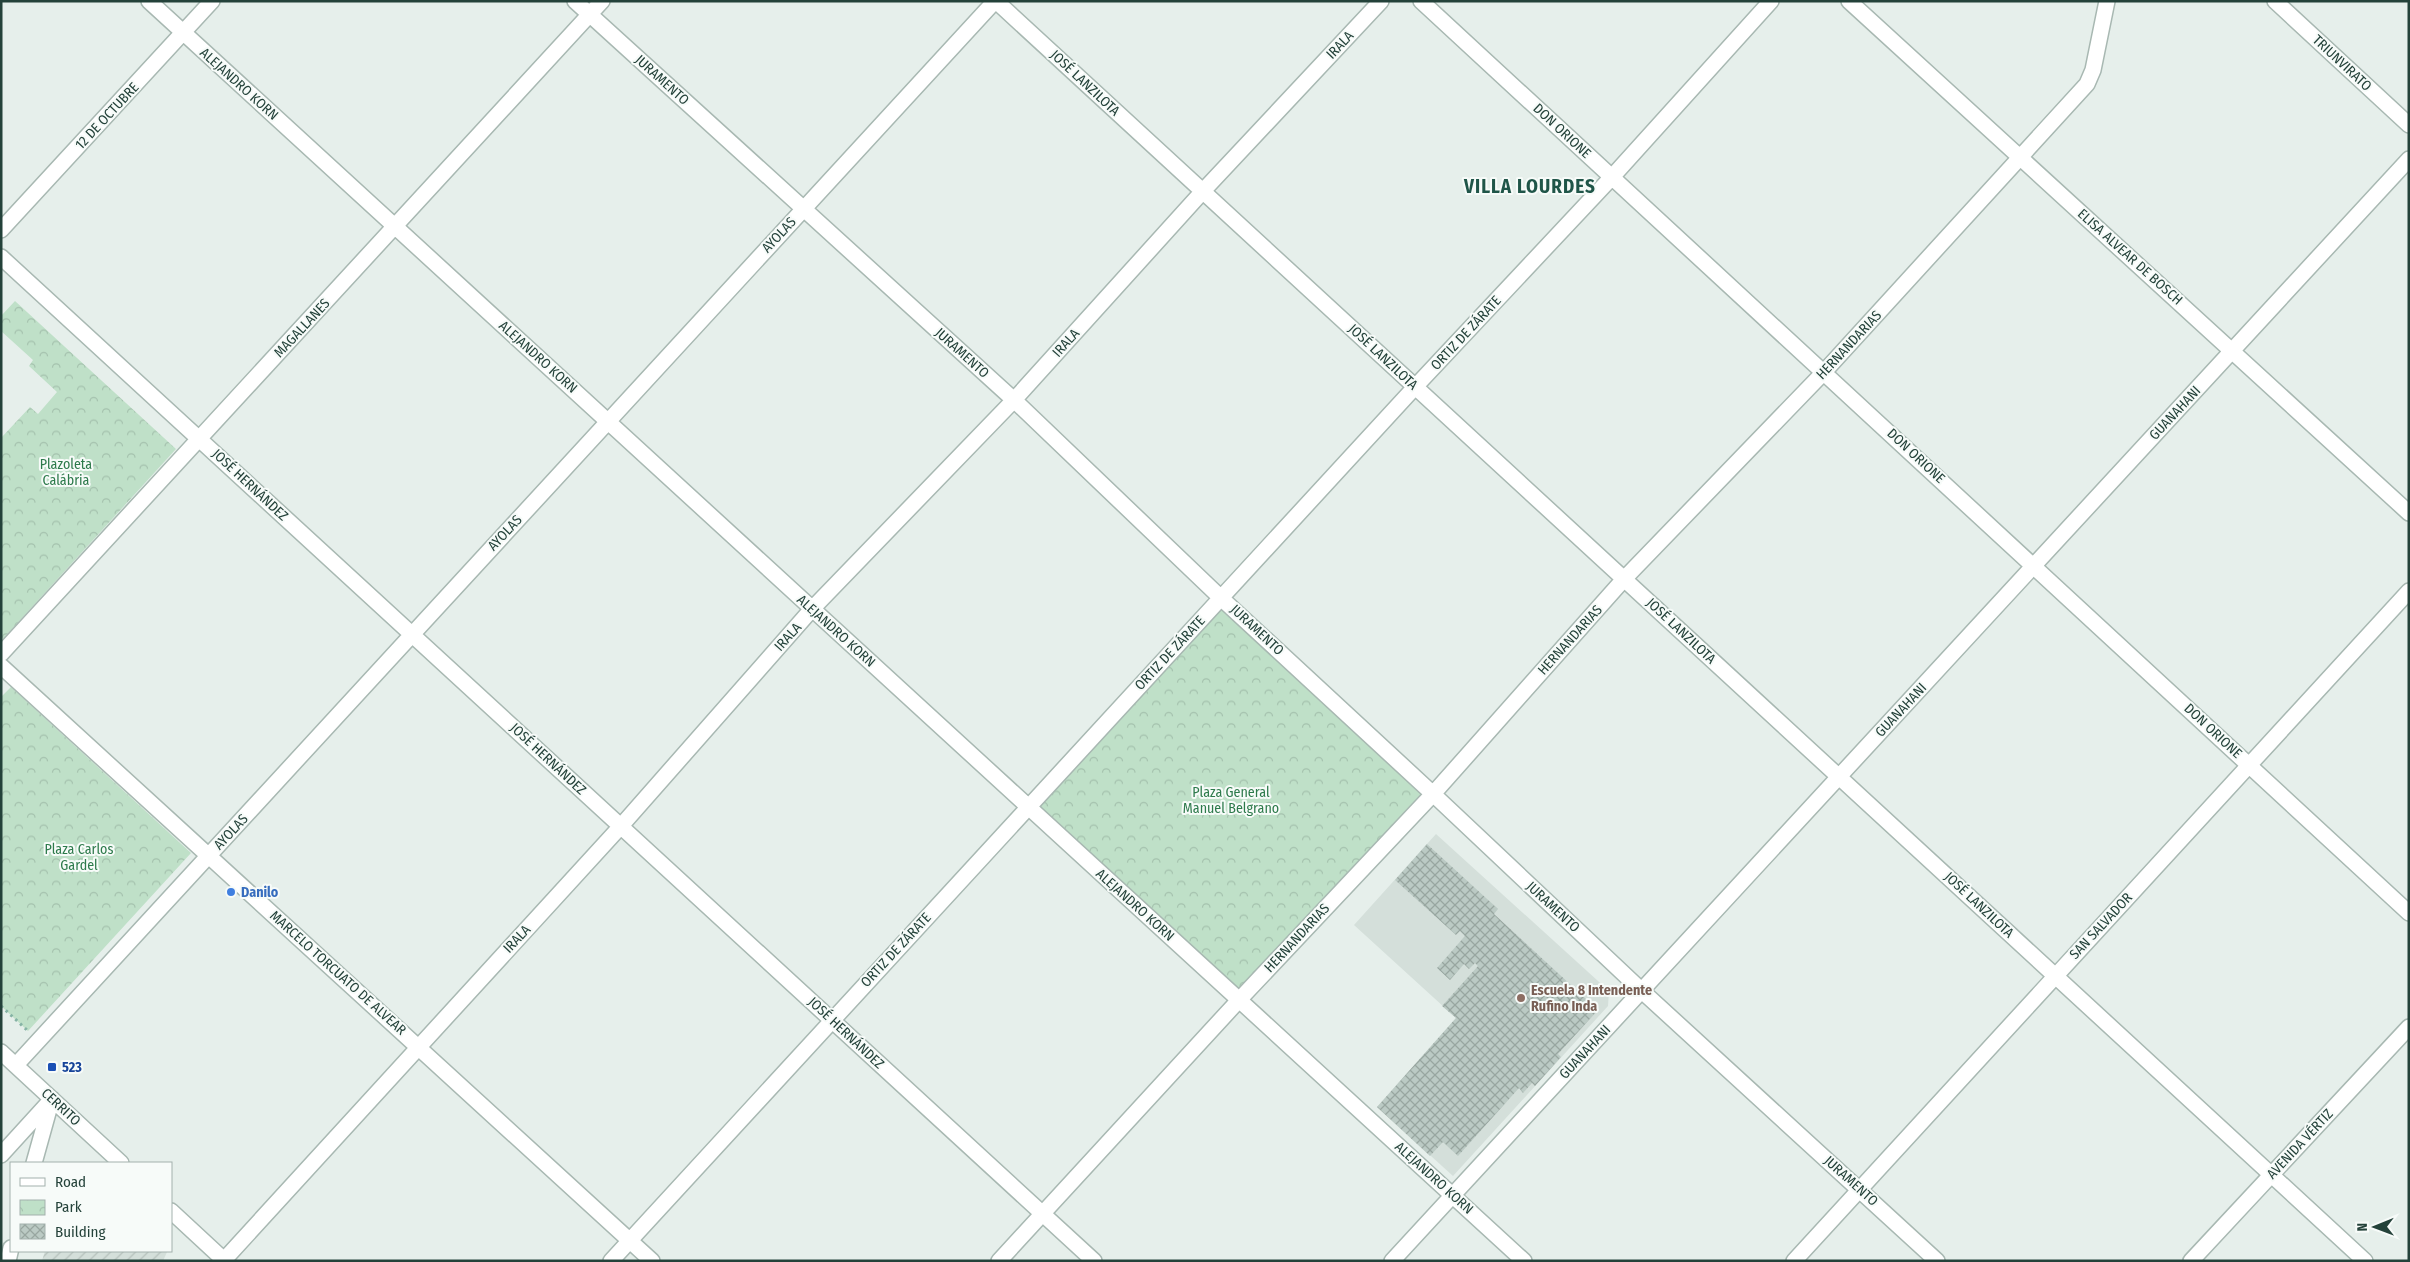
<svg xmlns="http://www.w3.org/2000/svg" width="2410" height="1262" font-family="'Fira Sans Condensed',sans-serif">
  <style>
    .built { fill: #d4dfda }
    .industrial { fill: url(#industrial-furrows) }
    .park { fill: url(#park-crowns) }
    .building { fill: url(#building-cross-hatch) }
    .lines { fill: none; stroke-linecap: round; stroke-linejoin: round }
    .minor-casing { stroke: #a8b8b2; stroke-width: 18 }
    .tertiary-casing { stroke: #a8b8b2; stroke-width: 18 }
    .path { stroke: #86b3a5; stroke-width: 3; stroke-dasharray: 2.5 4; stroke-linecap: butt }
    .minor { stroke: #fff; stroke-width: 15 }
    .tertiary { stroke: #fff; stroke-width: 15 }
    .shop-dot { fill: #3f7fe0; stroke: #f7fbf9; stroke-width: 2 }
    .education-dot { fill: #8d6e63; stroke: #f7fbf9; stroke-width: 2 }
    .transit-dot { fill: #1a4fb4; stroke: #f7fbf9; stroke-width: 2 }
    .labels { text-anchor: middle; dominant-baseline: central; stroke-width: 4; stroke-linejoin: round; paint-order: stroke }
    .street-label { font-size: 14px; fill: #24423a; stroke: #f7fbf9 }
    .park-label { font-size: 14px; fill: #2d7a4b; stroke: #f7fbf9 }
    .shop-label { font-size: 14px; font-weight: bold; fill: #366cbe; stroke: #f7fbf9; text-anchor: start }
    .education-label { font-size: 14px; font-weight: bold; fill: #785e54; stroke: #f7fbf9; text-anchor: start }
    .transit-label { font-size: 14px; font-weight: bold; fill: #164399; stroke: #f7fbf9; text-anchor: start }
    .district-label { font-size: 19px; font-weight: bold; letter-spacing: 1px; fill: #1f5548; stroke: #f7fbf9 }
  </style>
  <defs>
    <pattern id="industrial-furrows" width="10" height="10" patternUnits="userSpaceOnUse" patternTransform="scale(1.25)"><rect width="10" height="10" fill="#d4dfda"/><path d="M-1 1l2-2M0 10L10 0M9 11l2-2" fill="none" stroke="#b6c1bc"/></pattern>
    <pattern id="park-crowns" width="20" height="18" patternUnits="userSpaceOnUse" patternTransform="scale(1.25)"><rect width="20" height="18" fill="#bfe0c8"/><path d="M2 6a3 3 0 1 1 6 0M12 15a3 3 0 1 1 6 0" fill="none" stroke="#a4c1ad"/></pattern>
    <pattern id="building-cross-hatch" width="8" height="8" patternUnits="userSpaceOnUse" patternTransform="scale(1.25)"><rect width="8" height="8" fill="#bbcac4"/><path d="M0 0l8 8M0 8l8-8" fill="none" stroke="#98a6a0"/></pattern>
  </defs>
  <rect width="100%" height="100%" fill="#e6efeb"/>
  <path class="built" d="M1436 834 1609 991 1608 1006 1453 1176 1377 1107 1456 1018 1354 925Z"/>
  <path class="industrial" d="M45 1251H166L167 1252 163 1261H42Z"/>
  <path class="park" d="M15 301 176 449 1 641V438L30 407 38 414 57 392 29 366 33 360 1 331V316Z
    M1221 598 1433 794 1239 1000 1028 807Z
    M11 687 191 853 28 1031 1 1006V697Z"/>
  <path class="building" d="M1427 844 1498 909 1494 914 1598 1010 1558 1054 1561 1057 1535 1086 1532 1083 1523 1093 1519 1088 1458 1156 1443 1142 1430 1156 1377 1107 1456 1018 1442 1006 1478 966 1475 963 1469 969 1464 964 1450 980 1437 968 1465 936 1460 931 1456 935 1395 880Z"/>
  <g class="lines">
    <g class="minor-casing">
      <path id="minor" d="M149 1 1524 1261
        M575 1 1014 400 1221 598 1433 794 1642 991 1937 1261
        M996 1 2365 1261
        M1421 1 2409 913
        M1849 1 2409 513
        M2275 1 2409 125
        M1 230 212 1
        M1 257 1094 1261
        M1 654 602 1
        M1 666 652 1261
        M1 1052 121 1163
        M16 1065 995 1
        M1 1155 52 1099
        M34 1163 51 1102
        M171 1211 225 1261
        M224 1260 621 826 812 609 1014 400 1203 191 1381 1
        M8 1261 11 1248
        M611 1261 1415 387 1612 177 1771 1
        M999 1261 1239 1000 1433 794 1624 579 1824 372 2087 84 2093 70 2107 1
        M1392 1261 2409 159
        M1794 1261 2409 591"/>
    </g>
    <g class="tertiary-casing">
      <path id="tertiary" d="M2191 1261 2409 1027"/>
    </g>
    <path class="path" d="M1 1006 27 1030"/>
    <use href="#minor" class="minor"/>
    <use href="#tertiary" class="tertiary"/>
  </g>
  <circle class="shop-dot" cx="231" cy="892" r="5"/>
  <circle class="education-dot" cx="1521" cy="998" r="5"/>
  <rect class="transit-dot" x="47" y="1062" width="10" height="10" rx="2.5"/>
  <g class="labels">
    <g class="street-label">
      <text transform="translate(1340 45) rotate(-47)">IRALA</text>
      <text transform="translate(2342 63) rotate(43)">TRIUNVIRATO</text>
      <text transform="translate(662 80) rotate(42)">JURAMENTO</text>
      <text transform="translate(1085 83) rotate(43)">JOSÉ LANZILOTA</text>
      <text transform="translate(239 84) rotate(42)">ALEJANDRO KORN</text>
      <text transform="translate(107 116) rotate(-47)">12 DE OCTUBRE</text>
      <text transform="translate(1562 131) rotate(43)">DON ORIONE</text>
      <text transform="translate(779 235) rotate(-47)">AYOLAS</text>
      <text transform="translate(2130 257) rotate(42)">ELISA ALVEAR DE BOSCH</text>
      <text transform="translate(302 328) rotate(-47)">MAGALLANES</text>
      <text transform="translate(1466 333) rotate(-47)">ORTIZ DE ZÁRATE</text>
      <text transform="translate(1066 343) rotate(-48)">IRALA</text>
      <text transform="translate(1849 345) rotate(-47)">HERNANDARIAS</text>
      <text transform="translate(962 353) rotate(42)">JURAMENTO</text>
      <text transform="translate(538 357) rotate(42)">ALEJANDRO KORN</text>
      <text transform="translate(1383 357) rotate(43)">JOSÉ LANZILOTA</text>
      <text transform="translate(2175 413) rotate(-47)">GUANAHANI</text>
      <text transform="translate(1916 456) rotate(43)">DON ORIONE</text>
      <text transform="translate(250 485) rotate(43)">JOSÉ HERNÁNDEZ</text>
      <text transform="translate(505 533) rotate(-47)">AYOLAS</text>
      <text transform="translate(1257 630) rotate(43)">JURAMENTO</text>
      <text transform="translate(836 631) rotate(42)">ALEJANDRO KORN</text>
      <text transform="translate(1681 631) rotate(43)">JOSÉ LANZILOTA</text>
      <text transform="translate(788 637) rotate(-48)">IRALA</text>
      <text transform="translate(1570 640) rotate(-48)">HERNANDARIAS</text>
      <text transform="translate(1170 653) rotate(-47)">ORTIZ DE ZÁRATE</text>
      <text transform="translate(1901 710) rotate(-47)">GUANAHANI</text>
      <text transform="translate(2213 731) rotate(43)">DON ORIONE</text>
      <text transform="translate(548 759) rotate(43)">JOSÉ HERNÁNDEZ</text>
      <text transform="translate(231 832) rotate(-47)">AYOLAS</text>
      <text transform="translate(1135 905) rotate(42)">ALEJANDRO KORN</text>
      <text transform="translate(1979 905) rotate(43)">JOSÉ LANZILOTA</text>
      <text transform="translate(1553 907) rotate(43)">JURAMENTO</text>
      <text transform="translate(2101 926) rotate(-47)">SAN SALVADOR</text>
      <text transform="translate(1297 938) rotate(-47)">HERNANDARIAS</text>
      <text transform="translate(517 939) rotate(-47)">IRALA</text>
      <text transform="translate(896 950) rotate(-47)">ORTIZ DE ZÁRATE</text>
      <text transform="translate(338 973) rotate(42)">MARCELO TORCUATO DE ALVEAR</text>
      <text transform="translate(846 1033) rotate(43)">JOSÉ HERNÁNDEZ</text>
      <text transform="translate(1585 1052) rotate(-47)">GUANAHANI</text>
      <text transform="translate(61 1107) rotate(43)">CERRITO</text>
      <text transform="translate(2300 1144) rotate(-47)">AVENIDA VÉRTIZ</text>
      <text transform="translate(1434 1178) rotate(42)">ALEJANDRO KORN</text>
      <text transform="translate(1851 1181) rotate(42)">JURAMENTO</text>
    </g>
    <g class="park-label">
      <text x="66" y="464">Plazoleta<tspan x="66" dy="16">Calábria</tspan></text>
      <text x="1231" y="792">Plaza General<tspan x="1231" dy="16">Manuel Belgrano</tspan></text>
      <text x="79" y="849">Plaza Carlos<tspan x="79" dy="16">Gardel</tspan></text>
    </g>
    <g class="shop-label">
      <text x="241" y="892">Danilo</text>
    </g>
    <g class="education-label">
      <text x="1531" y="990">Escuela 8 Intendente<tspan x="1531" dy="16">Rufino Inda</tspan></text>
    </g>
    <g class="transit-label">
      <text x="62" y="1067">523</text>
    </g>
    <g class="district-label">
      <text x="1530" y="186">VILLA LOURDES</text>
    </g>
  </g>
  <rect width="2410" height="1262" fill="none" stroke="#24423a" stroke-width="5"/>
  <rect x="10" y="1162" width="162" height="90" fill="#f7fbf9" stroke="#a3b1ad"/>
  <rect x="20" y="1178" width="25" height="8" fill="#ffffff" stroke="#a3b1ad"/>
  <text x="55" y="1187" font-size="15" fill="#24423a">Road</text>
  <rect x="20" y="1200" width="25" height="15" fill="url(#park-crowns)" stroke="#a3b1ad"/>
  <text x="55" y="1212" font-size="15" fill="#24423a">Park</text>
  <rect x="20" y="1224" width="25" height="15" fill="url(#building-cross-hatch)" stroke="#a3b1ad"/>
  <text x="55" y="1237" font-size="15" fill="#24423a">Building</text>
  <g transform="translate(2375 1227) rotate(269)" stroke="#f7fbf9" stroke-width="4" paint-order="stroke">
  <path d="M0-4L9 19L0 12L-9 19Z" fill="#24423a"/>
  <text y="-8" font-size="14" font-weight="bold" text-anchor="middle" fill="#24423a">N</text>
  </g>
</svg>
